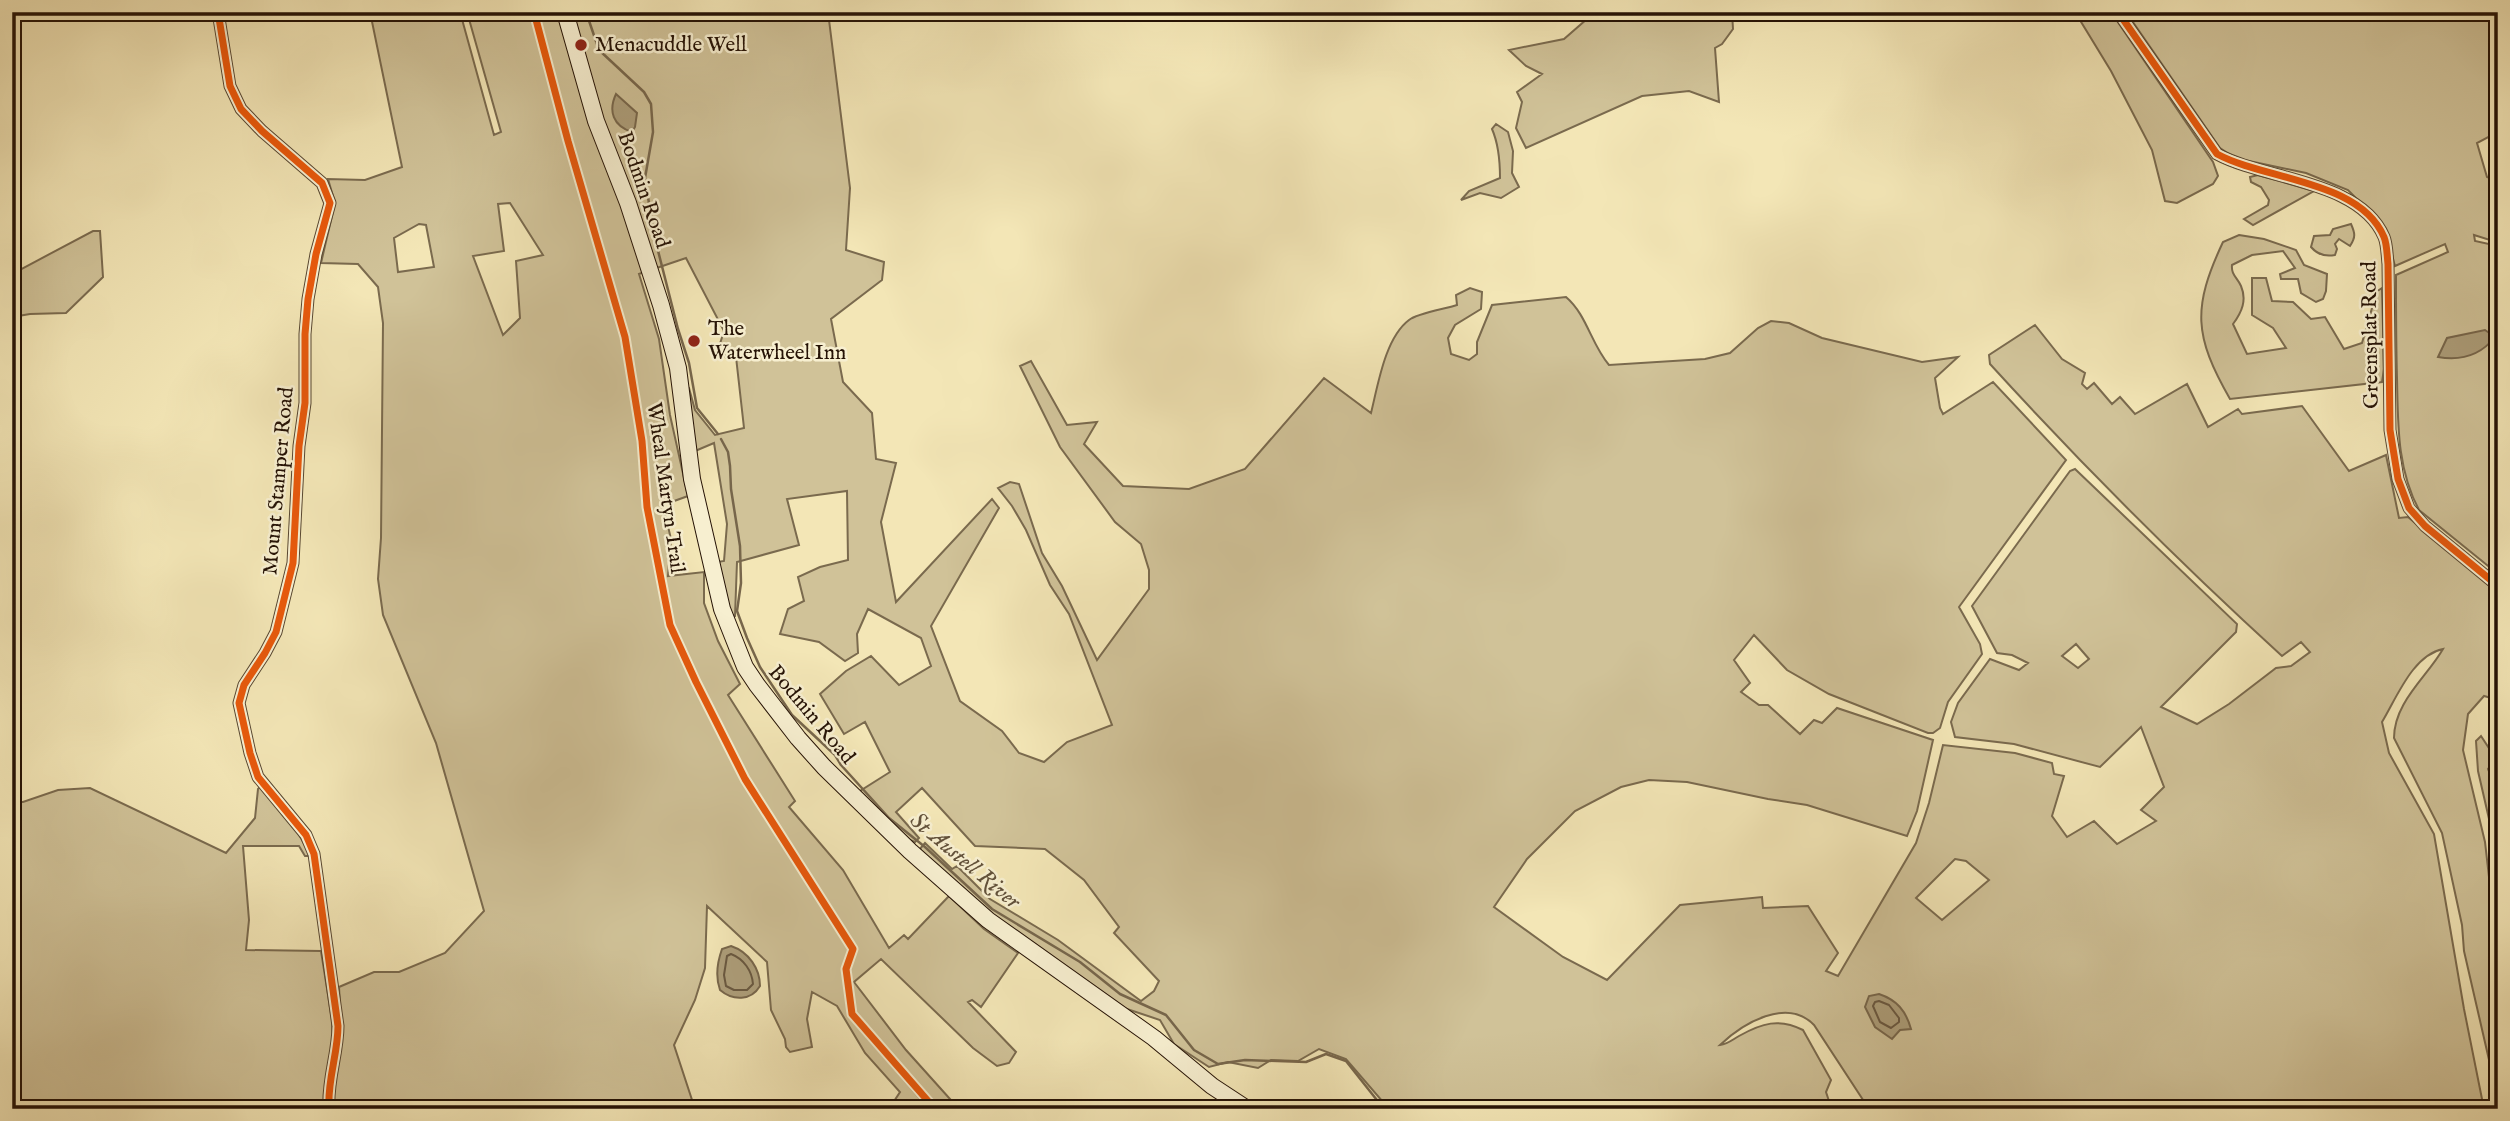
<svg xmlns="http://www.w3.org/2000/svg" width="2510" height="1121" font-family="'IM FELL English',serif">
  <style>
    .green { fill: #d0c298; stroke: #7a6a4e; stroke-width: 2; fill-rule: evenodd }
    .water { fill: #ad9e7a; stroke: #77664b; stroke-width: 2 }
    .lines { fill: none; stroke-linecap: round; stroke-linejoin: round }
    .shore { stroke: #695840; stroke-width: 2 }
    .stream { stroke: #77664b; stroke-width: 2.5 }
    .minor-casing { stroke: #584731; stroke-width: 13 }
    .secondary-casing { stroke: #251205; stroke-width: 18 }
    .minor { stroke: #f7efd0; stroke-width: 10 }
    .secondary { stroke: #f7efd0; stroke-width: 16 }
    .cycleway-casing { stroke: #f7efd0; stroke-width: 11 }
    .cycleway { stroke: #e8590c; stroke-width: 7 }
    .poi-dot { fill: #8f2418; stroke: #f7efd0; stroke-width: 2.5 }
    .labels { text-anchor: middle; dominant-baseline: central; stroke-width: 5; stroke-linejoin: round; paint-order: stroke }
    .poi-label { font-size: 21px; fill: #251205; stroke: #f7efd0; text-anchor: start }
    .street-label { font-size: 21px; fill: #251205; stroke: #f7efd0 }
    .water-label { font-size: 23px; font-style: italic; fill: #62513a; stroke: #f7efd0 }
  </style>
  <rect width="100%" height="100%" fill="#f3e6b6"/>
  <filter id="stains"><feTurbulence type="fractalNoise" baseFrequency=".00286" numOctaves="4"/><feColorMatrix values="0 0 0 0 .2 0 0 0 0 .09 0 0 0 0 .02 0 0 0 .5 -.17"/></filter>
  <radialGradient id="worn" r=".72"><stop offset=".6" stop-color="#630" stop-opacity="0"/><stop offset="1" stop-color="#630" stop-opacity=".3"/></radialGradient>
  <path class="green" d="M370 12H460L494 135 501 132 467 12H828L850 188 846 250 884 262 882 280 831 319 843 382 872 413 876 459 896 463 881 522 896 602 992 499 999 508 931 626 960 701 1002 731 1019 753 1044 762 1067 742 1112 725 1069 614 1050 585 1026 530 1012 506 998 488 1010 482 1019 484 1042 553 1062 586 1097 660 1149 589V570L1141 544 1115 522 1060 447 1020 366 1031 361 1067 425 1097 422 1084 444 1123 486 1189 489 1245 469 1324 378 1371 413C1378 385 1385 338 1409 320 1418 313 1445 309 1457 305L1456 295 1470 288 1482 292 1481 309 1455 325 1448 338 1451 354 1469 360 1477 354V342L1492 305 1566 297C1587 315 1591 344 1609 365L1705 359 1730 353 1758 328 1771 321 1789 323 1822 338 1922 362 1958 357 1935 378 1940 408 1943 414 1993 382 2066 460 1959 607 1980 644 1982 654 1948 702 1940 728 1933 733H1928L1829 694 1787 670 1754 635 1734 660 1750 683 1741 692 1759 705H1768L1800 734 1814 720 1822 723 1837 708 1933 740 1917 811 1907 836 1807 805 1768 799 1687 782 1649 780 1621 787 1575 811 1527 859 1494 907 1563 957 1607 980 1680 905 1762 897 1763 908 1808 906 1838 953 1826 971 1838 976 1916 843 1929 803 1943 745 2015 753 2052 763 2054 774 2064 776 2052 816 2067 837 2094 821 2117 844 2156 821 2141 810 2164 787 2141 727 2100 767 2014 744 1955 737 1951 722 1958 703 1990 659 2019 670 2028 663 2012 655 1997 653 1972 606 2070 471 2075 469 2237 624 2236 632 2161 707 2197 724 2229 704 2276 668 2291 666 2310 652 2301 642 2282 656C2180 563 2083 466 1990 364L1989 355 2035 325 2062 359 2085 373 2082 384 2087 389 2094 383 2112 404 2120 397 2135 414 2187 384 2208 427 2238 409 2242 414 2302 406 2349 471 2386 455 2399 518 2408 517 2498 593V700L2484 696 2468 714 2463 750 2485 842 2493 912 2498 926V1099L2464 951 2462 925 2442 833 2394 738C2394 702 2427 677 2443 649 2413 655 2397 697 2382 722L2389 753 2434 834 2464 1009 2484 1109H1869L1814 1025C1787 997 1743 1023 1720 1045 1728 1044 1732 1040 1739 1036 1762 1023 1779 1018 1803 1030L1831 1080 1826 1092 1829 1101 1824 1109H1389L1346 1059 1319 1049 1298 1061 1271 1060 1258 1068 1228 1062 1209 1067 1174 1044 1160 1020 1118 1006 1001 924 919 850 925 843 952 869 957 866 990 899 1058 940 1141 1001 1154 991 1159 981 1114 933 1119 927 1084 880 1045 849 975 846 922 788 896 812 919 838 915 842 910 840 857 796 860 791 890 772 865 722 844 734 820 694 846 671 871 656 899 685 931 666 921 638 868 609 857 634 858 653 845 661 819 642 780 634 788 609 804 601 798 577 820 567 848 560 847 491 787 499 799 545 737 562 735 616 725 620 711 563 724 561 727 524 714 443 688 454 678 385 689 388 695 410 715 435 744 428 736 357 726 358 723 350H718L724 331 686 258 639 274 659 339 670 415 688 496 663 505 671 539 668 576 704 572V603L718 641 740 684 728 695 795 801 789 807 843 870 889 948 904 935 908 939 949 896 984 929 1018 953 981 1007 972 1000 968 1002 1016 1052 1009 1063 997 1066 973 1048 881 959 854 982 906 1050 959 1109H939L867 1037 929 1109H889L900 1092 865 1053 837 1006 812 992 807 1019 812 1047 790 1052 786 1047 785 1039 771 1010 767 962 707 906 705 968 695 1000 674 1045 695 1109H334L332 1088 342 1039 339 987 374 972H399L445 953 484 911 436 743 383 615 378 579 381 538 383 323 378 287 358 264 321 263 335 203 328 179 365 180 402 167ZM510 203 543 255 516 261 520 318 503 335 473 256 504 251 498 204ZM419 224 426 225 434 267 398 272 394 238ZM2076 644 2089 659 2078 668 2062 656ZM1955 859 1966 861 1989 880 1942 920 1916 898Z
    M1595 12H1732L1733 29 1722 44 1715 48 1719 102 1689 91 1642 96 1526 148 1516 128 1522 102 1517 92 1542 74 1526 66 1509 50 1564 39Z
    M2075 12H2111L2213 162 2218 176 2213 184 2177 203 2165 201 2152 150 2111 71Z
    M2126 12H2498V132L2477 143 2487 177 2498 181 2493 241 2474 235 2475 241 2498 246V574L2419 510C2397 469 2398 424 2397 378 2396 344 2396 309 2396 275L2448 252 2445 244 2395 266 2384 226 2348 190 2306 173 2235 158 2220 148Z
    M1496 124 1508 132 1513 151 1512 173 1519 187 1501 198 1480 193 1461 200 1469 191 1500 178C1500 161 1499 145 1492 129Z
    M2258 175 2314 191 2253 225 2244 219 2268 205 2269 200 2261 187 2251 182 2250 177Z
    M2351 224C2355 233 2356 237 2350 246L2339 239 2335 244 2337 249 2335 255C2325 257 2317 254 2311 247L2314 236 2330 235 2333 229Z
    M93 231H100L103 277 66 313 30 314 12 317V274Z
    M2239 235 2264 239 2296 250 2304 265 2327 274 2326 291 2323 299 2316 302 2301 293 2298 279H2281L2280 274 2295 268 2283 251 2252 255 2232 265C2231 275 2237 277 2241 286 2247 300 2242 312 2233 324L2247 354 2286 348 2273 328 2252 315V278H2266L2272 301 2293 302 2311 319 2325 317 2344 349 2362 343 2372 308 2364 300 2382 288 2384 369 2382 382 2230 399C2194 336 2192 308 2223 242Z
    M2481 736 2496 759 2488 769 2498 794V858L2478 771 2476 741Z
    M262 785C281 807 299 830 310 856H305L299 846H243L249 920 246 950 321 951 332 1020 333 1049 324 1109H12V802H23L58 790 90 788 226 853 255 818 258 789Z"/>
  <path class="water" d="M616 94 637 113 635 127 632 132C613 126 608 111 616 94Z
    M2485 330 2495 337C2480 356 2461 361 2438 357L2447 338Z
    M731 946C749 952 760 969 760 986 751 1001 733 1001 720 990 715 976 717 963 722 949Z
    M1879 994C1897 1000 1906 1011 1911 1029L1900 1030 1892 1039 1875 1027 1865 1007 1869 996Z"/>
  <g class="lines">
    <path class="shore" d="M731 954C744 959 752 971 753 984L747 990H734L726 986 724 975 727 956Z
      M1879 1001 1889 1005 1899 1018V1022L1891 1028 1880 1022 1873 1006 1875 1002Z"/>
    <path class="stream" d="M586 12 599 50 644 92 651 104 653 132 645 178 654 235 678 329 689 363 697 408 718 434
      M721 439 728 452 730 466 731 489 740 546 741 583 737 611 747 638 760 667 792 715 835 755 841 765 889 818 925 847 992 909 1080 962 1120 994 1166 1015 1194 1050 1218 1064 1245 1060 1306 1062 1326 1054 1346 1061 1384 1109"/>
    <g class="minor-casing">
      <path id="minor" d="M218 12 230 86 241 109 262 131 322 183 330 203 316 254 308 299 305 334V403L299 446 293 563 276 632 265 653 244 685 239 703 250 753 258 777 306 835 314 854 338 1026C338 1054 327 1080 329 1109
        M2118 12 2217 154C2265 180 2360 180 2384 237 2387 244 2387 255 2388 264L2390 430 2398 479 2409 508 2425 526 2498 586"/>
    </g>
    <g class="secondary-casing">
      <path id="secondary" d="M565 12 596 121 628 203 661 305 678 368 692 479 722 609 745 667 757 685 798 738 824 767 910 851 988 920 1154 1038 1212 1086 1247 1109"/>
    </g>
    <use href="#minor" class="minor"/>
    <use href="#secondary" class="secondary"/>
    <g class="cycleway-casing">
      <path id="cycleway" d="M218 12 230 86 241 109 262 131 322 183 330 203 316 254 308 299 305 334V403L299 446 293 563 276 632 265 653 244 685 239 703 250 753 258 777 306 835 314 854 338 1026C338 1054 327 1080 329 1109
        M534 12 568 141 625 337 642 441 647 507 670 625 696 682 745 779 853 949 846 969 852 1014 935 1109
        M2118 12 2217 154C2265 180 2360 180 2384 237 2387 244 2387 255 2388 264L2390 430 2398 479 2409 508 2425 526 2498 586"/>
    </g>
    <use href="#cycleway" class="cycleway"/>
  </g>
  <g class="poi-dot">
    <circle cx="581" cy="45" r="7"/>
    <circle cx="694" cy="341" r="7"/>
  </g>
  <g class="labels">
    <g class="poi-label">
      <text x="595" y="45">Menacuddle Well</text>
      <text x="708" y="329">The<tspan x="708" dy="24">Waterwheel Inn</tspan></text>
    </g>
    <g class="street-label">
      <text transform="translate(643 190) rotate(71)">Bodmin Road</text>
      <text transform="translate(2371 335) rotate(-91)">Greensplat Road</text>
      <text transform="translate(279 481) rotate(-85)">Mount Stamper Road</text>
      <text transform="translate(665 488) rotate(82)">Wheal Martyn Trail</text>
      <text transform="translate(811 715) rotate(50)">Bodmin Road</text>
    </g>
    <g class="water-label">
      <text transform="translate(965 861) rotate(40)">St Austell River</text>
    </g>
  </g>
  <rect width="2510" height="1121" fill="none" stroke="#f3e6b6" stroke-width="42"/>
  <rect x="14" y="14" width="2482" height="1093" fill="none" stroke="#251205" stroke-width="3.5"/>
  <rect x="21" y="21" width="2468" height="1079" fill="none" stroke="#251205" stroke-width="2"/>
  <rect width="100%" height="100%" filter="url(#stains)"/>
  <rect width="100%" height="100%" fill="url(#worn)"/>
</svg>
